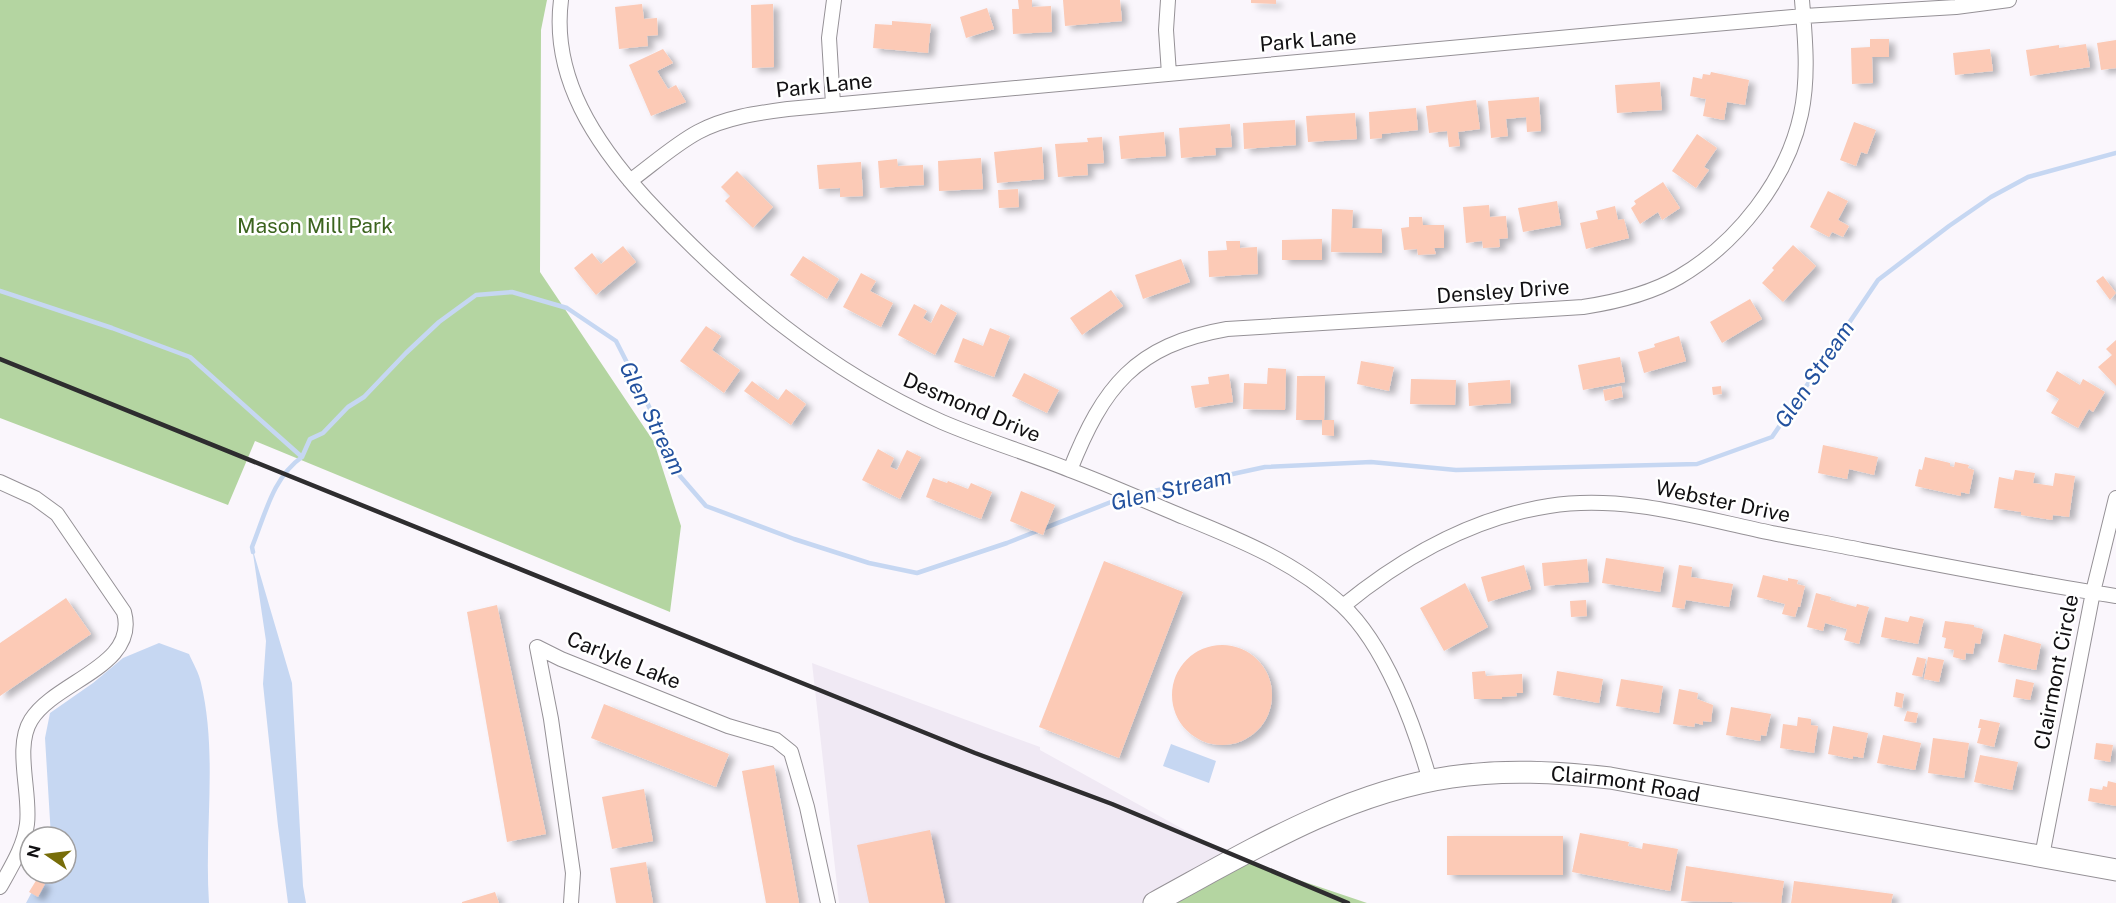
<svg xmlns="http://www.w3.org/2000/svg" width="2116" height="903" font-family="'Public Sans',sans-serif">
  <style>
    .built { fill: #f0e9f4 }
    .green { fill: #b4d5a1 }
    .water { fill: #c6d7f2 }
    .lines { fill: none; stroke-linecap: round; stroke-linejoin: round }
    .stream { stroke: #c6d7f2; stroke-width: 4.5 }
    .building { fill: #fccab6; filter: url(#shadow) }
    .minor-casing { stroke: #959196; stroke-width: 16 }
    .primary-casing { stroke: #959196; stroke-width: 23 }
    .minor { stroke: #fff; stroke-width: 14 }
    .primary { stroke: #fff; stroke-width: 21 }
    .rail { stroke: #2e2d2f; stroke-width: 4.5 }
    .labels { text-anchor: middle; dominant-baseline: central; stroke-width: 5; stroke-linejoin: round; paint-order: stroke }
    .street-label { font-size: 21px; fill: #111012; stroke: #fff }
    .park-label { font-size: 21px; fill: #3c641f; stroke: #fff }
    .water-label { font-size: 22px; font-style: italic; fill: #22519e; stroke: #fff }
  </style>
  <defs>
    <filter id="shadow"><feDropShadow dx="6" dy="4" stdDeviation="3" flood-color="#0004"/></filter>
  </defs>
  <rect width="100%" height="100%" fill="#faf6fc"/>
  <path class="built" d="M812 663 1040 747V750L1237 859 1155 903H839Z"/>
  <path class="green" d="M0 0H547L541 30 540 272 654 442 681 526 670 612 255 441 228 505 0 418Z
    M1237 859 1367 903H1155Z"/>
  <path class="water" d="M252 547 292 683 303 886 306 903H288L278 826 263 684 266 641Z
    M159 643 189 654C193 663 199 673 201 683 218 755 204 830 209 903H26L42 873H66V837H51L45 738 50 713 93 683 123 658Z
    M1171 744 1216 761 1209 783 1163 766Z"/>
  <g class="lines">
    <path class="stream" d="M0 291 112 328 190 357 302 457
      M302 457 310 439 323 433 348 407 364 397 406 353 439 322 476 295 512 292 567 308 616 341 646 400 680 476 706 506 794 539 869 563 917 573 1007 543 1116 500 1126 497
      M1140 494 1265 467 1371 462 1456 470 1697 464 1772 437 1878 280 1949 226 1991 197 2028 177 2116 153
      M253 552 252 547C265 515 273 477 302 457"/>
  </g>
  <path class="building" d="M1018 0H1032V7L1051 6 1052 32 1013 34 1012 9H1019Z
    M1063 0H1120L1122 21 1065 26Z
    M1251 0H1276V4L1251 3Z
    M642 4 644 19 657 18 658 35 647 36 648 46 619 49 615 7Z
    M773 4 774 67 752 68 751 5Z
    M987 8 994 29 966 38 960 17Z
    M892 21 931 24 928 53 873 48 875 24 892 25Z
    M1870 39H1889V57H1872L1873 83 1852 84 1851 48 1870 47Z
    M2116 40V68L2101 70 2097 43Z
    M2086 44 2090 67 2030 76 2026 50 2059 45V48Z
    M663 49 673 63 657 71 668 89 676 85 686 102 651 116 629 65Z
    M1990 49 1993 71 1955 75 1953 53Z
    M1711 72 1749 80 1745 105 1727 102 1724 120 1703 116 1706 99 1690 96 1693 77 1702 79 1703 74 1710 75Z
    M1660 82 1662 110 1617 113 1615 85Z
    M1539 97 1541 131 1527 132 1526 117 1506 119 1508 136 1491 138 1488 101Z
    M1476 100 1480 129 1458 132 1460 146 1449 147 1447 131 1429 133 1426 106Z
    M1416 108 1418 130 1382 134V138L1370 139 1369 112Z
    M1355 113 1357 139 1308 142 1306 116Z
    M1295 120 1296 145 1244 149 1243 123Z
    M1854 122 1876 130 1867 154 1861 152 1856 166 1840 160Z
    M1230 124 1232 147 1215 148 1216 155 1181 158 1179 128Z
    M1164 132 1166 156 1121 159 1119 136Z
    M1697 134 1717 148 1704 167 1709 170 1696 188 1672 171Z
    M1102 137 1104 163 1087 164 1088 175 1058 177 1055 144 1088 142 1087 138Z
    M1042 147 1044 179 997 183 994 152Z
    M981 158 983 189 939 191 938 161Z
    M897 159 898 166 923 165 924 185 880 188 878 161Z
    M861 162 863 196 840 197V188L819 189 817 165Z
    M737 171 773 207 753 228 725 201 730 196 721 187Z
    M1663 182 1680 208 1662 220 1658 212 1640 224 1631 208 1636 204 1634 201Z
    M1018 189 1019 207 999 208 998 190Z
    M1828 191 1848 201 1838 220 1849 226 1843 237 1832 232 1829 237 1810 227Z
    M1557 201 1561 225 1523 232 1518 208Z
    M1489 205 1490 217 1506 216 1508 238 1499 239 1500 247 1483 248 1482 241 1466 243 1463 207Z
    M1615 206 1618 220 1624 219 1629 238 1586 249 1580 223 1598 219 1596 211Z
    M1332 209 1353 210 1352 228 1382 229V253L1331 252Z
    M1409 217H1422L1423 225H1444V248H1434L1436 254 1418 255 1417 249 1404 250 1401 228 1409 227Z
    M1322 239V260H1282V240Z
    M1226 241H1240V248L1257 247 1258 274 1209 277 1208 251 1227 250Z
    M1793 245 1816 266 1783 302 1762 283 1774 270 1772 268Z
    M623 246 636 262 596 295 574 268 592 253 601 264Z
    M803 256 839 279 827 299 790 275Z
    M1181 259 1190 282 1143 299 1135 275Z
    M861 273 876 281 870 291 893 303 881 327 843 307Z
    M2103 276 2116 293 2110 300 2096 281Z
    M1111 290 1123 306 1082 335 1070 318Z
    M1750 299 1762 319 1722 343 1710 322Z
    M914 304 927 311 923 318 931 323 941 304 957 313 935 355 898 335Z
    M706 326 721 336 712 350 740 370 724 393 680 361Z
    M990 328 1010 336 994 377 954 362 963 338 983 346Z
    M1679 336 1686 361 1644 373 1638 352 1655 347 1654 344Z
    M2116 340V386L2098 367 2112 355 2106 349Z
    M1620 357 1625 382 1583 390 1578 365Z
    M1361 361 1394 367 1389 391 1357 384Z
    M1268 368 1286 369 1285 410 1243 409 1244 383 1267 384Z
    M2057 371 2080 385 2083 379 2105 392 2093 412 2089 409 2078 428 2051 413 2059 399 2046 391Z
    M1024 373 1059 390 1047 413 1012 396Z
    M1229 374 1233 402 1195 408 1191 386 1209 384 1208 377Z
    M1297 376H1325L1324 420H1296Z
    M1411 379 1456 380 1455 405 1410 404Z
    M1510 380 1511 403 1469 406 1468 383Z
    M752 381 778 400 786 389 806 404 791 425 744 391Z
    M1621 386 1623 397 1605 401 1603 390Z
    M1721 386 1722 394 1713 395 1712 387Z
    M1322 420H1334V436L1322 435Z
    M1823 445 1878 457 1874 475 1849 469 1847 479 1818 473Z
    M878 449 894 458 890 467 897 470 907 450 921 457 900 499 862 480Z
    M1925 457 1950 463V466L1954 467 1955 462 1969 465 1968 468 1974 470 1969 494 1961 492V496L1915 486 1919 469 1922 470Z
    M2015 470 2035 473 2033 483 2053 486 2055 473 2075 476 2069 517 2053 515 2052 520 2021 515V512L1994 508 1999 477 2013 480Z
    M933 478 947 483 948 481 968 489 971 483 992 492 981 519 926 497Z
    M1021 491 1055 505 1043 535 1010 521Z
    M1606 558 1664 567 1660 592 1602 583Z
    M1587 559 1589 582 1544 586 1542 563Z
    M1104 561 1183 592 1119 758 1039 727Z
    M1524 565 1531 589 1488 602 1481 577Z
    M1679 565 1692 567 1691 577 1733 584 1729 607 1686 600 1684 609 1672 607Z
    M1763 575 1788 581V578L1798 580 1797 584 1805 586 1800 607H1798L1795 617 1782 614 1785 604 1757 597Z
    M1465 583 1488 627 1444 651 1420 608Z
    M1816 593 1831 597 1830 600 1856 607 1857 604 1869 607 1859 644 1844 640 1847 629 1825 623 1823 631 1807 627Z
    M66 598 91 634 0 696V643Z
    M1586 600 1587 616 1571 617 1570 601Z
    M497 605 546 834 507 842 467 612Z
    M1910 616 1924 619 1918 644 1881 637 1885 617 1908 622Z
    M1945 621 1974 625V627L1983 629 1980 644 1975 643 1973 654 1966 653 1965 660 1953 657 1954 650 1944 648 1946 638 1942 637Z
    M2004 634 2041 644 2036 670 1998 662Z
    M1172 695a50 50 0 1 1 100 0a50 50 0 1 1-100 0Z
    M1917 657 1926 659 1922 677 1912 675Z
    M1928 657 1944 660 1939 682 1924 679Z
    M1485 671 1486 676 1522 674 1523 693H1516L1517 696 1502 697V699H1474L1472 672Z
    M1557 671 1603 679 1599 703 1553 695Z
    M1621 679 1663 686 1659 713 1616 706Z
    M2016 679 2034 683 2030 700 2013 697Z
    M1679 689 1698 693 1697 699 1713 705 1711 722 1703 721V725L1695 723 1694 727 1673 724Z
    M1896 692 1904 694 1902 708 1894 706Z
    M604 704 729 754 716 787 591 738Z
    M1731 707 1771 714 1766 736 1761 735 1760 741 1726 735Z
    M1907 711 1918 713 1916 723 1904 721Z
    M1798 717 1811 719V725L1818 726 1814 753 1780 748 1783 724 1797 726Z
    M1980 719 2000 723 1994 747 1977 743 1981 728H1978Z
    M1833 726 1868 733 1863 758 1853 756V759L1828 754Z
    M1883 735 1921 743 1915 770 1877 763Z
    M1933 738 1969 743 1964 778 1928 773Z
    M2096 743 2113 745 2110 762 2094 759Z
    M1980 755 2018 762 2012 790 1974 782Z
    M774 765 799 903H766L742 771Z
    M2108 781 2116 783V806L2088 801 2090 788 2102 790 2103 786 2107 787Z
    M644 789 653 841 612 849 602 797Z
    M930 830 945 903H869L857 845Z
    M1580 833 1629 842 1628 846 1642 849 1643 843 1678 849 1670 891 1572 872Z
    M1447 836H1563V875H1447Z
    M646 862 653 903H616L610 868Z
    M1686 866 1784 881 1781 903 1681 901Z
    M37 879 45 884 38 897 29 892Z
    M1794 881 1893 894 1891 903H1791Z
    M495 892 499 903H462V902Z"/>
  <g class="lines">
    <g class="minor-casing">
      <path id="minor" d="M561 0C551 78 596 144 646 199 731 290 827 371 942 422 984 440 1028 453 1070 470 1107 484 1143 500 1179 515 1238 539 1294 561 1342 605 1385 645 1414 724 1430 781
        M1168 0 1166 30 1169 74
        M833 104 829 38 834 0
        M630 181C652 165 674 145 698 132 726 117 758 113 788 109L1624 32 1804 16 1956 7 2009 0
        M1070 470C1103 387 1135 345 1227 329L1583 307C1616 302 1650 294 1679 277 1737 243 1787 180 1801 114 1809 77 1805 37 1802 0
        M0 482 35 498 57 514 124 612C139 666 55 681 31 720 14 747 31 793 27 824 24 847 11 867 0 887
        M1343 606C1403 557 1471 518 1549 506 1624 494 1699 518 1772 533 1802 539 1832 544 1862 550 1946 566 2031 583 2116 596
        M2042 856 2093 592 2116 498
        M571 903 573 873 551 719 537 647 561 659 728 726 776 740 791 752 807 807 828 903"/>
    </g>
    <g class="primary-casing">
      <g id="primary">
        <path id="s1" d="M1154 903C1248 852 1343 793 1451 777 1504 769 1557 772 1610 778L2116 870"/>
      </g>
    </g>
    <use href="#minor" class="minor"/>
    <use href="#primary" class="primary"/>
    <path class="rail" d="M0 359 975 753 1112 804 1348 903"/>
  </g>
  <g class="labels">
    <g class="street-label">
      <text transform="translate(1308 40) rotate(-5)">Park Lane</text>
      <text transform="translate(824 85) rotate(-6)">Park Lane</text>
      <text transform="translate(1503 291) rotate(-4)">Densley Drive</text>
      <text transform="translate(972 407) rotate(23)">Desmond Drive</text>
      <text transform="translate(1723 501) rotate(12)">Webster Drive</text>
      <text transform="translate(624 660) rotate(22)">Carlyle Lake</text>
      <text transform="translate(2056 672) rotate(-79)">Clairmont Circle</text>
      <text stroke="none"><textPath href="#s1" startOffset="500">Clairmont Road</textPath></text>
    </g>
    <g class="park-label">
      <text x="315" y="225">Mason Mill Park</text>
    </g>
    <g class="water-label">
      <text transform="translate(1814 374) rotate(-56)">Glen Stream</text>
      <text transform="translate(653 418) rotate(64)">Glen Stream</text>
      <text transform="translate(1171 489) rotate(-13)">Glen Stream</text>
    </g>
  </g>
  <g transform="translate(48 855) rotate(284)"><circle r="28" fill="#ffffff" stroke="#a09fa0" stroke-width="1.5"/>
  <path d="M0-4.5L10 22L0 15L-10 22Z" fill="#776d09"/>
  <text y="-9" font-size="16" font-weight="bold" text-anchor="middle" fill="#111012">N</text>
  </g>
</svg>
